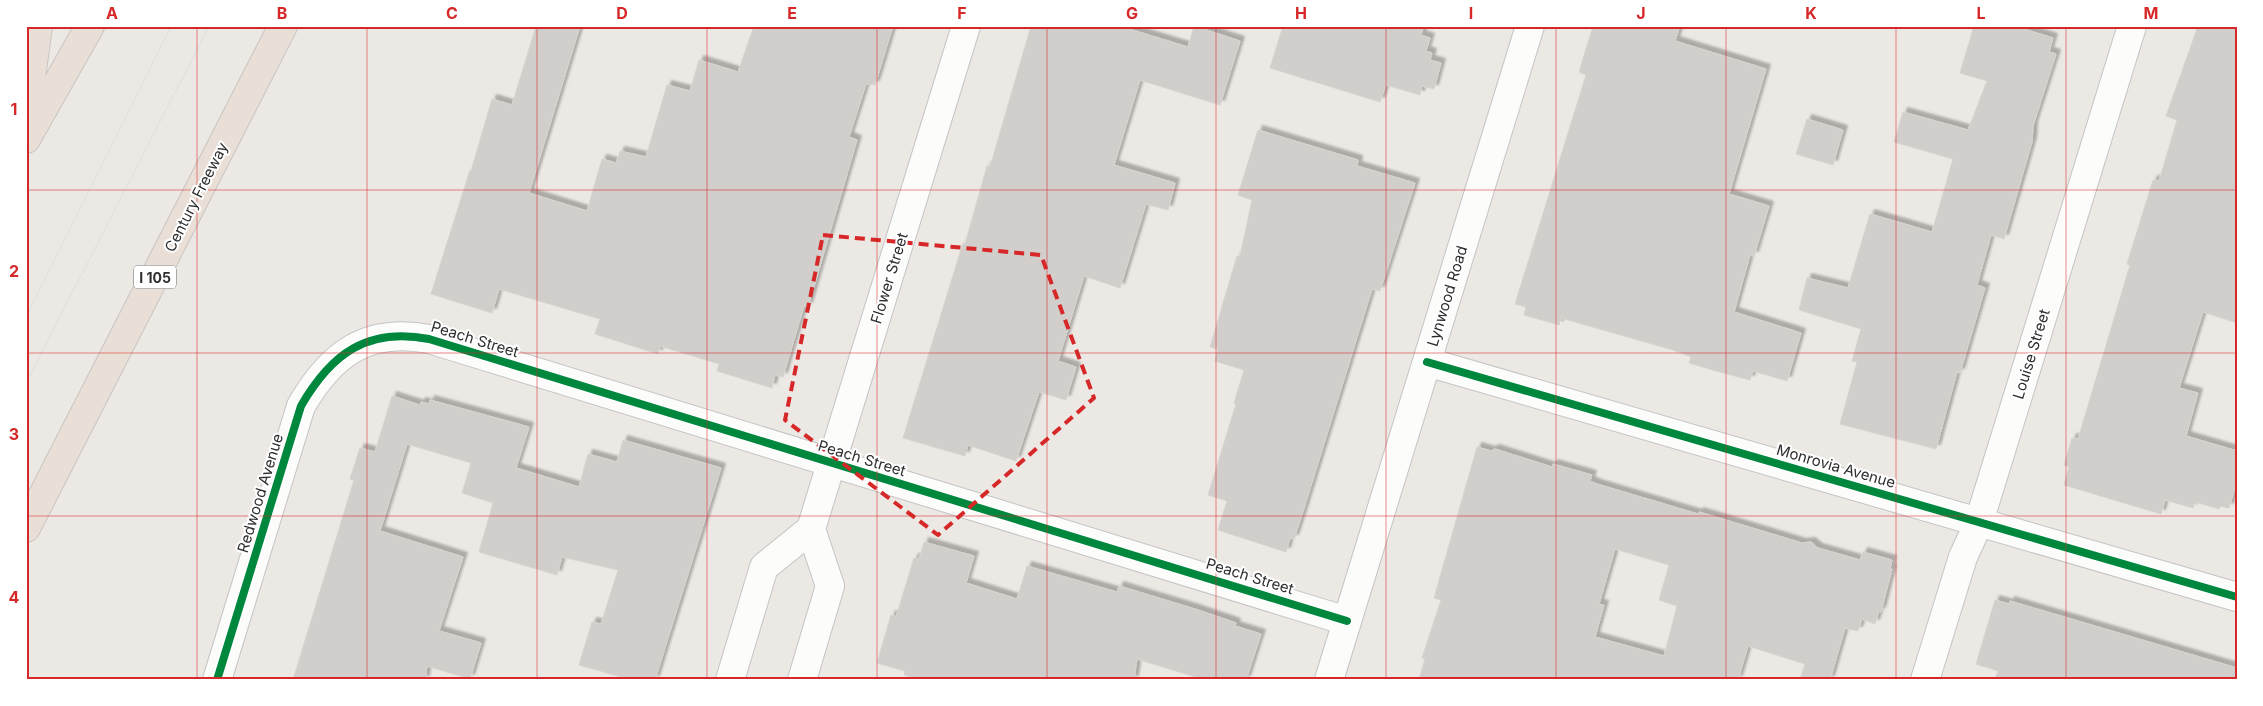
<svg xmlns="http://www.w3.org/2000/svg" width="2263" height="706" font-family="Inter,sans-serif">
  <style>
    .building { fill: #d1cecb; stroke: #d7d4d0; fill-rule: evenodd; filter: url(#shadow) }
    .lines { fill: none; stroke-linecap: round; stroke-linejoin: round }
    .minor-casing { stroke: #c5c4c5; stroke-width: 30 }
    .highway-casing { stroke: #c6c5c4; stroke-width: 30 }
    .minor { stroke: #fcfcfb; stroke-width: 28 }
    .highway { stroke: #eadfd6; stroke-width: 28 }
    .tram { stroke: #dfdfe1; stroke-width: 1 }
    .cycleway-casing { stroke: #fff; stroke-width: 11 }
    .cycleway { stroke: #00873e; stroke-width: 8 }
    .marked { fill: none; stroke: #d62828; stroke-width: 4; stroke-dasharray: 10 6; stroke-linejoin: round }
    .grid { fill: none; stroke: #d62828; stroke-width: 1; stroke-opacity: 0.55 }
    .labels { text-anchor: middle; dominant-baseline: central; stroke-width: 4; stroke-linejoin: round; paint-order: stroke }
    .shield { fill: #fff; stroke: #6d6d6d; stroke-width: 1 }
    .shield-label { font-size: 14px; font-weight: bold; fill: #2e2e2e }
    .street-label { font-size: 15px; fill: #2e2e2e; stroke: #fff }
    .neatline { fill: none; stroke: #d62828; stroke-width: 2 }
    .grid-label { font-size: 16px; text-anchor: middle; font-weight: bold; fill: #d62828 }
  </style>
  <defs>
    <filter id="shadow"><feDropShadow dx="4.5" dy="-4.5" stdDeviation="1" flood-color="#0004"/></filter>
  </defs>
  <rect width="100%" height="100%" fill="#ece8e4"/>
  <path class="building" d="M536 26H580L529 193 587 211 602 159 616 163 620 151 646 157 667 85 690 91 699 60 738 72 754 26H893L875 85 866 84 849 137 857 140 808 307 804 306 783 377 775 375 772 388 717 371 719 364 660 346 658 354 595 334 600 319 499 289 492 313 431 294 470 170 471 171 492 99 512 105Z
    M1031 26H1119L1188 47 1194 26 1240 41 1220 105 1140 80 1114 165 1175 183 1168 210 1146 204 1120 288 1084 276 1058 361 1076 367 1066 400 1039 392 1016 461 968 445 965 456 903 438 963 243 965 244 987 166 990 167Z
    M1283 26H1424L1421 35 1430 38 1426 51 1432 53 1430 60 1441 63 1434 89 1422 86 1420 95 1386 85 1380 102 1270 68Z
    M1593 26H1680L1675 41 1766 69 1729 194 1769 206 1754 256 1750 255 1734 312 1801 333 1787 381 1753 371 1750 380 1716 371 1689 363 1691 357 1673 350 1561 318 1559 325 1524 315 1526 307 1515 304 1586 75 1579 72Z
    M1974 26H2014L2053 38 2049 52 2056 54 2033 126 2032 142 2004 239 1991 235 1977 285 1985 288 1960 373 1957 372 1936 449 1840 424 1857 362 1852 361 1861 329 1799 310 1807 278 1848 288 1870 214 1932 232 1953 159 1894 142 1903 112 1968 130 1987 81 1960 73Z
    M2198 26H2237V323L2203 312 2179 388 2198 393 2186 436 2237 451V480L2229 508 2220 506 2219 509 2195 502 2193 508 2165 500 2161 514 2064 485 2069 467 2064 465 2072 438 2078 439 2130 265 2127 264 2153 180 2159 181 2177 120 2166 116Z
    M1807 119 1843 130 1833 165 1796 154Z
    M1258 130 1358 160 1357 166 1415 183 1380 291 1372 289 1301 518 1294 539 1290 538 1286 552 1218 530 1227 501 1208 495 1236 404 1234 403 1244 370 1215 361 1218 349 1210 347 1237 256H1240L1252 200 1238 195Z
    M392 396 420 405 421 402 429 404 430 400 529 427 516 468 579 487 588 454 617 462 623 440 721 468 655 680H632L579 665 592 622 601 624 618 570 562 557 557 575 479 552 493 503 462 493 471 463 407 444 380 531 463 557 439 631 481 643 470 679 427 666 425 680H293L354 480 350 479 360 448 375 452Z
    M1477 447 1491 451 1495 449 1552 467 1553 464 1592 475 1590 481 1597 484 1698 514 1699 512 1802 543 1811 542 1818 548 1860 560 1863 552 1892 560 1890 569H1892L1881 612 1879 611 1875 624 1862 619 1858 631 1845 628 1830 680H1800L1805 664 1748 646 1738 680H1419L1425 659 1422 658 1441 600 1434 598ZM1615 549 1669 565 1659 600 1677 606 1664 656 1595 637 1604 605 1599 604Z
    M924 542 974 556 966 583 1017 599 1027 566 1117 592 1119 586 1195 609 1236 623 1235 626 1261 634 1246 680H1205L1137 659 1134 680H922L904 675 905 671 877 663 891 615 896 617 914 558 919 559Z
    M1995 600 2009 604 2010 601 2237 668V680H1995L1998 671 1976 664Z"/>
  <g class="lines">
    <g class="minor-casing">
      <path id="minor" d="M1427 362 2237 597
        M217 680 301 406C331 354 367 327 429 339L1347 621
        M730 680 764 567 811 529 966 26
        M802 680 830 586 811 529
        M1329 680 1530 26
        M1925 680 1963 557 1979 522 2132 26"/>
    </g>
    <g class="highway-casing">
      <path id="highway" d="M26 114 38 26
        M26 139 90 26
        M26 528 283 26"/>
    </g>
    <use href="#minor" class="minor"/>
    <use href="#highway" class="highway"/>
    <path class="tram" d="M26 317 171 26
      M26 383 209 26"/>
    <g class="cycleway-casing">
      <path id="cycleway" d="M1427 362 2237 597
        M217 680 301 406C331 354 367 327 429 339L1347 621"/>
    </g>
    <use href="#cycleway" class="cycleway"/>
  </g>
  <path class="marked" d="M823 235 1041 255 1094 398 938 535 785 420Z"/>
  <path class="grid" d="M197 26V680M367 26V680M537 26V680M707 26V680M877 26V680M1047 26V680M1216 26V680M1386 26V680M1556 26V680M1726 26V680M1896 26V680M2066 26V680M26 190H2237M26 353H2237M26 516H2237"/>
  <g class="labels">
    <rect class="shield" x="134" y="265.5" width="42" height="23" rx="4"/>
    <g class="shield-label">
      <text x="155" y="277">I 105</text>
    </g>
    <g class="street-label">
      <text transform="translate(196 197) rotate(-63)">Century Freeway</text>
      <text transform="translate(889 278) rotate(-73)">Flower Street</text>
      <text transform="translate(1447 296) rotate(-73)">Lynwood Road</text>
      <text transform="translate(475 339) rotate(17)">Peach Street</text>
      <text transform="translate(2031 354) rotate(-73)">Louise Street</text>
      <text transform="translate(862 458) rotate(17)">Peach Street</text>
      <text transform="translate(1836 466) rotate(16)">Monrovia Avenue</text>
      <text transform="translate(260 493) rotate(-73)">Redwood Avenue</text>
      <text transform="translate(1250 576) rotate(17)">Peach Street</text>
    </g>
  </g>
  <rect width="2263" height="706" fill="none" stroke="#ffffff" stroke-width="55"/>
  <rect x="28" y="28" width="2208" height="650" class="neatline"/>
  <g class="grid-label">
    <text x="112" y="19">A</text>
    <text x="282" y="19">B</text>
    <text x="452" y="19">C</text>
    <text x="622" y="19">D</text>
    <text x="792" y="19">E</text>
    <text x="962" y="19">F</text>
    <text x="1132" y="19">G</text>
    <text x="1301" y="19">H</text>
    <text x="1471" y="19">I</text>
    <text x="1641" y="19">J</text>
    <text x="1811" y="19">K</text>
    <text x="1981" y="19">L</text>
    <text x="2151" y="19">M</text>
    <text x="14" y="115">1</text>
    <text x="14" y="277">2</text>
    <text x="14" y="440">3</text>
    <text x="14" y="603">4</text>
  </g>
</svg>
